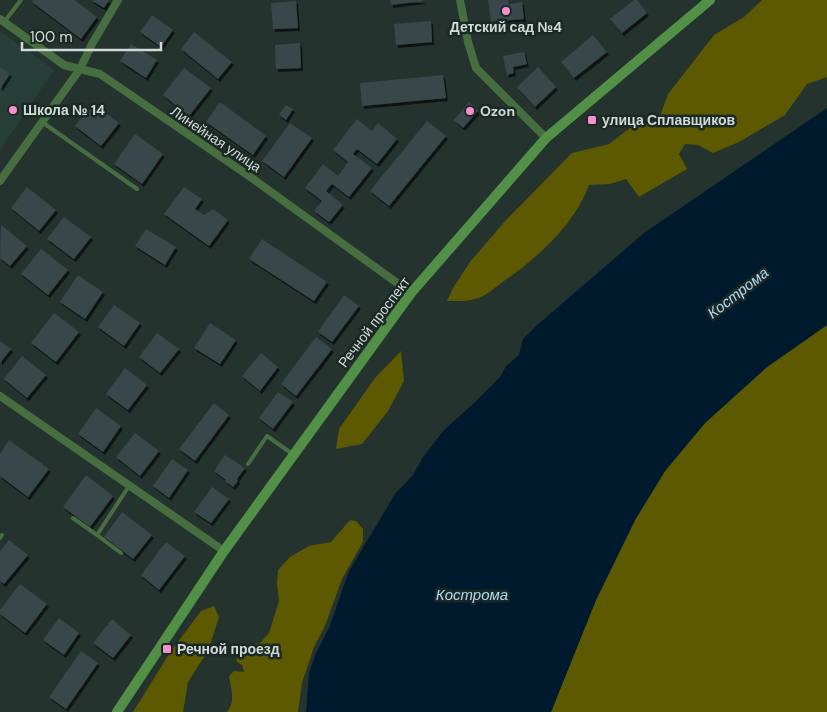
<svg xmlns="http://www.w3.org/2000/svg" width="827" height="712" font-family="'DM Sans',sans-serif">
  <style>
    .built { fill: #283e38 }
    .green { fill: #5c5900 }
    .water { fill: #001a2d }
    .building { fill: #37474a; filter: url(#shadow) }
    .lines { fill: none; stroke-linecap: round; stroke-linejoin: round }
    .lane { stroke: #476e40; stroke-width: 4 }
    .street { stroke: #476e40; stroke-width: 8 }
    .secondary { stroke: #519046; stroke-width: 10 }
    .poi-dot { fill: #f690d1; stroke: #1b2925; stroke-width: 2 }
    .labels { text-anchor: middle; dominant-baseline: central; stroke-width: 5; stroke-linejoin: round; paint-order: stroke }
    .poi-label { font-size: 14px; font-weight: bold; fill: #d1dad7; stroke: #1b2925; text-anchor: start }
    .street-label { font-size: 14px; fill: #d1dad7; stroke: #1b2925 }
    .water-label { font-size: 15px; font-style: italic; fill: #afd9f9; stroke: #1b2925 }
  </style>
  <defs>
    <filter id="shadow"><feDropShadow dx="2" dy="3" stdDeviation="0" flood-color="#0009"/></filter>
  </defs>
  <rect width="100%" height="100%" fill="#25332f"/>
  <path class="built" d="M0 31 54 70 0 150Z"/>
  <path class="green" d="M762 0H827V77L807 84 785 115 739 142 713 153 698 145 685 144 679 154 687 169 639 197 626 179 610 184 589 185C574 226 536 259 500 284 494 288 486 296 478 298 468 302 458 301 447 301L453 288 470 262 507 219 572 153 609 144 634 125 659 119 668 94 714 35 744 17Z
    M827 325V712H551L596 600 635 520 665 471 705 423 767 367Z
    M401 351 404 381 388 411 362 444 336 449 339 429 375 378Z
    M350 520 356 521 363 529V542L342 579 325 626 314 647 302 683 298 712H227C236 701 231 689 229 676L234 671 244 672 242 665 236 661 241 647 260 643 269 633 279 601 277 583 278 570 290 557 309 546 331 542Z
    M214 606 219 617 208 651 188 682 183 712H133L171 651 201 611Z"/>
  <path class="water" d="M827 108V325L767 367 705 423 665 471 635 520 596 600 551 712H306L309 673 316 653 329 628 349 571 395 494 413 475 423 457 444 430 474 403 501 376 506 366 519 355 523 339 536 326 644 233Z"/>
  <path class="building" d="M34 0H74L97 17 81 39 32 2Z
    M91 0H109L104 8Z
    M390 0H423V1L391 5Z
    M488 0H508L509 4 522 2 524 19 491 22Z
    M634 0H637L647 13 622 33 610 19Z
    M296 1 298 28 273 29 271 3Z
    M152 15 173 30 161 47 140 32Z
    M431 21 432 42 396 45 394 24Z
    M194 32 232 62 218 79 181 49Z
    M593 35 607 52 574 78 561 62Z
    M300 43 301 68 276 69 275 45Z
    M131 44 157 60 146 78 120 61Z
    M524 52 527 64 513 67 514 73 507 75 503 56Z
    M0 67 10 74 0 89Z
    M538 67 556 87 535 107 517 87Z
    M184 68 211 88 189 116 163 95Z
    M443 75 446 98 362 106 360 83Z
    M220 102 266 136 253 155 206 122Z
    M469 102 478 111 463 128 454 120Z
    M93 103 119 123 101 146 75 126Z
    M286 105 293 109 286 120 279 115Z
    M357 119 372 131 378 123 397 139 377 164 357 149 353 154 372 168 349 197 332 184 326 191 343 205 329 222 314 211 322 201 305 188 323 164 338 176 348 162 333 150Z
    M427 121 446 136 389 206 370 191Z
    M290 123 312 138 284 177 262 161Z
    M135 134 163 154 142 184 114 164Z
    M27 187 56 210 39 231 11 208Z
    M184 187 202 199 195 209 204 215 213 209 228 220 209 246 164 214Z
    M64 217 91 237 74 259 47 239Z
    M1 225 27 246 10 266 0 258Z
    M146 229 176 247 165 265 135 246Z
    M262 239 327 282 314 301 249 259Z
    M41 249 68 270 48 295 21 274Z
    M78 275 103 292 85 319 60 302Z
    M344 295 359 306 332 342 318 332Z
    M114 305 140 323 124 346 98 327Z
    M54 313 79 332 56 362 31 343Z
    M210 323 236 340 220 364 194 348Z
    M157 333 179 349 160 373 139 357Z
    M316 337 332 349 296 396 281 384Z
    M0 341 11 349 0 363Z
    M261 353 278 367 260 391 242 376Z
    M22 356 46 375 27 398 4 379Z
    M125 368 147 385 128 410 106 394Z
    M278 392 293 402 273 429 259 418Z
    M214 403 229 415 195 461 179 449Z
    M96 408 121 426 103 452 78 434Z
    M135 433 159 451 140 476 116 457Z
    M9 440 49 469 28 497 0 476V454Z
    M225 455 245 468 237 479 238 481 233 487 225 481 226 480 214 471Z
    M172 459 188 470 169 498 153 486Z
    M86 475 113 496 90 527 63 507Z
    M212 487 229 499 211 523 194 512Z
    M122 512 152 535 133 559 104 537Z
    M9 540 28 555 4 584 0 581V551Z
    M166 542 185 556 159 590 141 575Z
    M20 584 47 604 25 633 0 614V610Z
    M59 618 79 633 64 655 43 640Z
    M112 619 131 635 113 658 93 643Z
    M81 651 98 663 66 709 49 697Z"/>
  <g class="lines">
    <path class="lane" d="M4 22 21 0
      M42 122 137 189
      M248 464 267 436 294 455
      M73 518 97 535
      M0 538 2 535
      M121 553 97 535 129 486"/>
    <path class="street" d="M460 0 468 42 476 68 546 138
      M0 19 64 65 100 74 249 176 411 293
      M0 181 80 69 92 44 118 0
      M0 396 224 551"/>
    <path class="secondary" d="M117 712 224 551 411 293 546 138 710 0"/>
  </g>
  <g class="poi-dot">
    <circle cx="506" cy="11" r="5"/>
    <circle cx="13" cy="110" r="5"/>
    <circle cx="470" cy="111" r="5"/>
    <rect x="587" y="115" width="10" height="10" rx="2.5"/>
    <rect x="162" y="644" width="10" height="10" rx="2.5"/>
  </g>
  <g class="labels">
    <g class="poi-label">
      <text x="506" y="27" text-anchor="middle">Детский сад №4</text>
      <text x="23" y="110">Школа № 14</text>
      <text x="480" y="111">Ozon</text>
      <text x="602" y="120">улица Сплавщиков</text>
      <text x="177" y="649">Речной проезд</text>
    </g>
    <g class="street-label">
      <text transform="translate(216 139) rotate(34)">Линейная улица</text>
      <text transform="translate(374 322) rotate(-53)">Речной проспект</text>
    </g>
    <g class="water-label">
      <text transform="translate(738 293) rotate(-38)">Кострома</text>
      <text x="472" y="595">Кострома</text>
    </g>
  </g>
  <path d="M22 42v8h139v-8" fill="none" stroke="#d1dad7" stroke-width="2.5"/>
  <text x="30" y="42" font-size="15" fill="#d1dad7" stroke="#1b2925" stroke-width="4" paint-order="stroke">100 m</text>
</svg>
